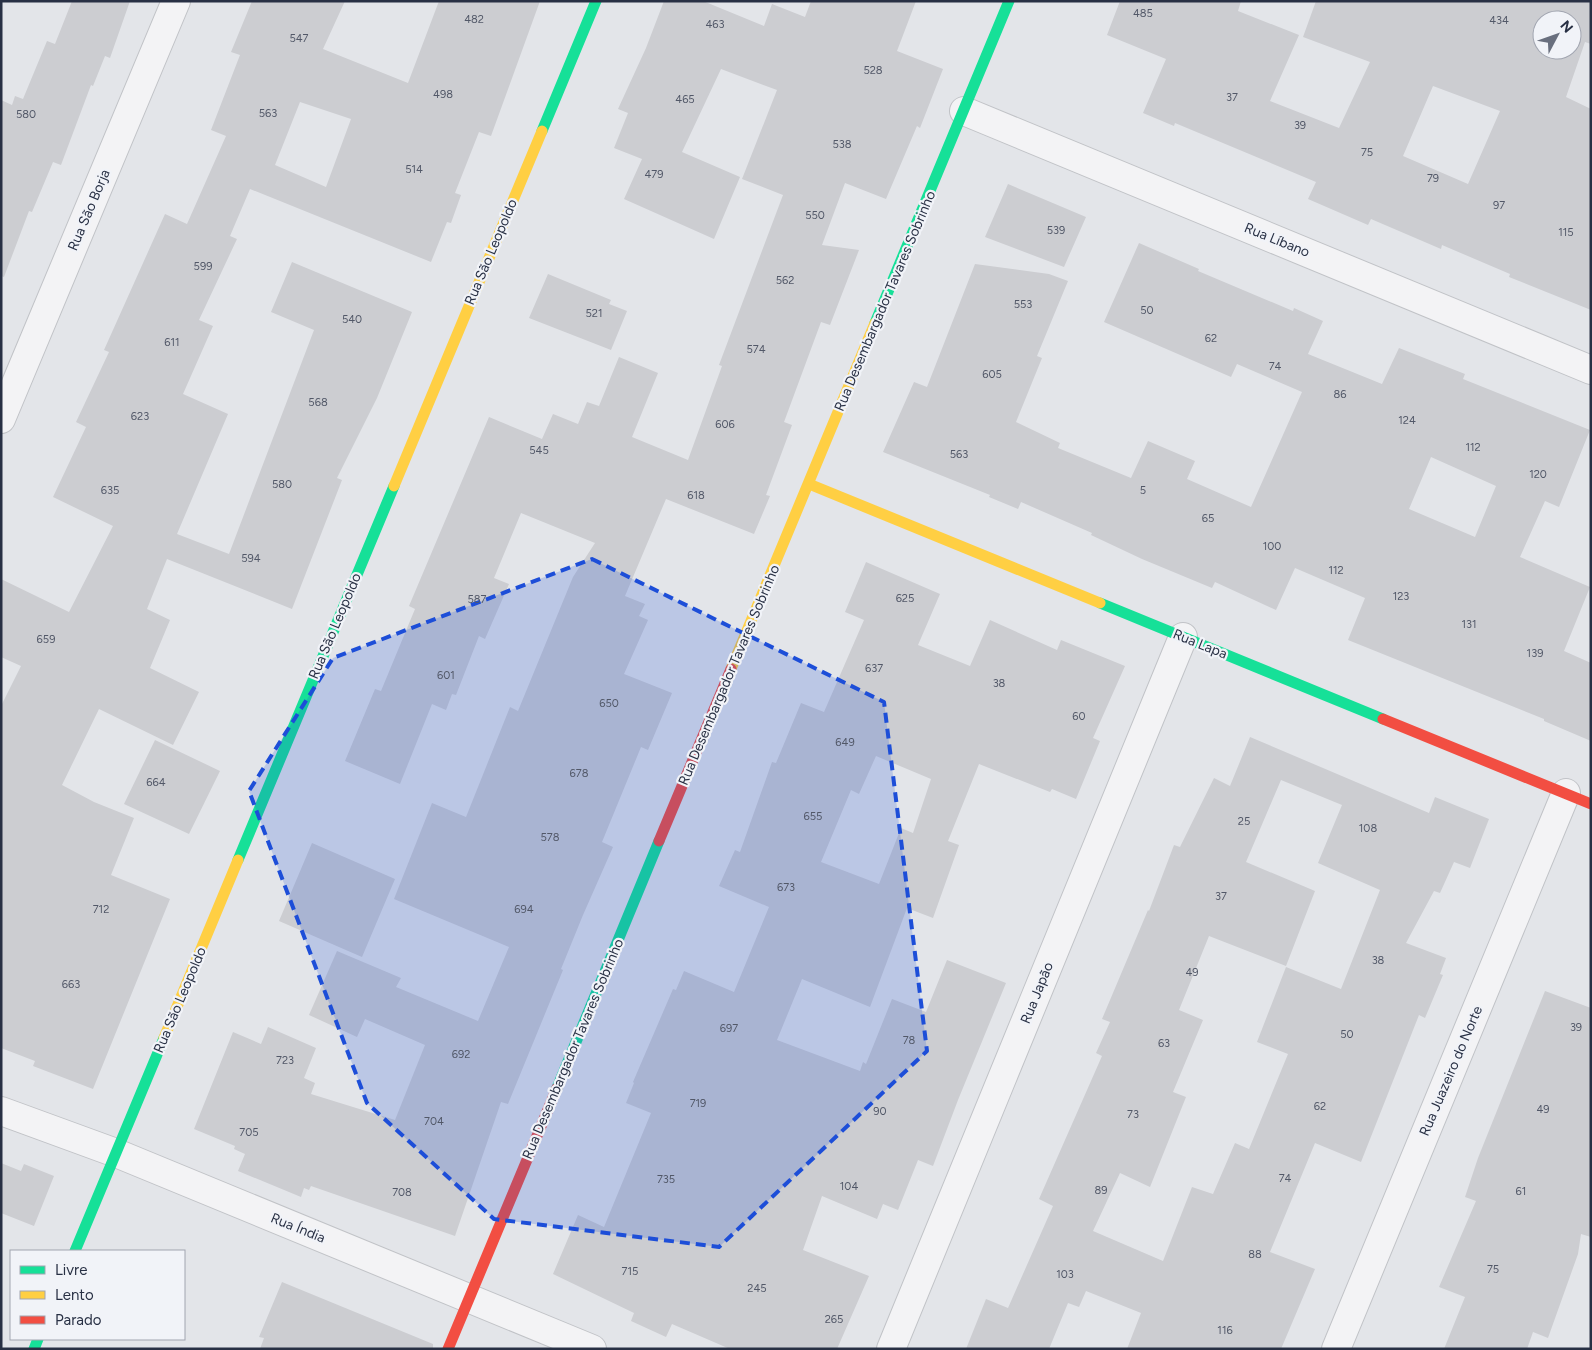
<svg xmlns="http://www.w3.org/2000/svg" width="1592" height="1350" font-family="Figtree,sans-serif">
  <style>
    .building { fill: #cccdd1; fill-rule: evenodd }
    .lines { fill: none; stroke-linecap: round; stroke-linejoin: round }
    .street-casing { stroke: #c1c3c7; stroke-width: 30 }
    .street { stroke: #f3f3f5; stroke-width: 28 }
    .fast { stroke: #16e098; stroke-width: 11 }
    .slow { stroke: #ffcf43; stroke-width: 11 }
    .jam { stroke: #f24e42; stroke-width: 11 }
    .marked { fill: #1d4ed8; fill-opacity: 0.2; stroke: #1d4ed8; stroke-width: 4; stroke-dasharray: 10 6; stroke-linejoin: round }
    .labels { text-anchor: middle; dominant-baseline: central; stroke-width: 4.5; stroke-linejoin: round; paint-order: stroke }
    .number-label { font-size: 11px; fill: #525868 }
    .street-label { font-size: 14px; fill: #283044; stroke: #f1f3f8 }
  </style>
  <rect width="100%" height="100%" fill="#e3e5e9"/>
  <path class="building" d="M72 1H130L110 58 105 56 93 86 91 85 61 165 53 162 32 212 29 211 4 277 1 276V100L12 105 15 96 23 99 47 41 55 44Z
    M252 1H345L323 49 408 83 439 1H540L491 136 479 132 455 193 461 195 451 223 447 222 431 262 250 189 230 236 237 239 199 320 213 326 183 394 228 414 177 534 229 554 314 330 271 312 292 262 412 312 377 398 337 478 342 480 292 609 167 559 147 609 170 620 150 668 199 692 173 745 99 709 62 785 94 802 134 818 111 875 170 899 93 1089 33 1066 35 1061 1 1048V706L21 666 1 657V579L69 612 113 526 53 497 86 427 76 422 109 352 104 350 165 214 187 224 226 136 211 130 240 55 231 52ZM300 102 351 119 326 187 275 165Z
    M664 1H703L764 26 772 4 805 17 811 1H916L897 51 943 69 920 128 917 126 886 199 845 183 822 245 859 250 830 325 821 322 784 422 792 425 766 495 770 496 754 534 666 499 625 596 645 604 639 616 648 620 624 674 672 693 648 750 641 747 602 842 613 847 583 915 561 969 563 970 508 1104 501 1102 455 1236 311 1186 309 1190 304 1188 301 1197 238 1171 245 1154 234 1149 235 1146 194 1129 233 1032 261 1044 268 1027 316 1048 304 1078 315 1083 311 1094 395 1120 425 1045 365 1019 357 1037 309 1015 337 951 401 978 396 987 478 1021 509 947 394 899 432 803 466 817 510 707 518 711 573 577 595 543 521 513 494 578 509 584 485 639 479 636 456 695 452 694 446 710 432 704 400 784 345 761 375 689 381 691 415 609 409 606 489 417 542 439 553 414 578 424 587 402 599 406 619 357 658 373 632 437 688 460 722 366 719 365 783 195 742 179 777 90 721 69 682 152 740 177 714 239 624 199 642 159 614 148 628 113 618 109 646 48Z
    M1120 1H1241L1238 11 1299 35 1270 101 1339 128 1370 62 1303 37 1316 1H1591V44L1585 42 1566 97 1591 109V310L1509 277 1510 274 1442 245 1441 249 1371 219 1368 225 1308 199 1316 182 1175 123 1174 126 1143 113 1166 59 1107 35ZM1542 20H1572V50H1542ZM1433 86 1500 111 1468 184 1403 156Z
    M1008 184 1086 217 1064 267 985 237Z
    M1139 243 1199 269 1198 271 1293 311 1294 308 1323 321 1308 354 1382 384 1399 348 1465 374 1463 379 1590 430 1559 507 1545 501 1520 557 1590 587 1564 651 1591 663V741L1544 721V719L1348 640 1365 598 1295 568 1276 610 1215 582 1212 588 1142 559 1091 535 1092 533 1021 502 1018 509 989 497 990 495 883 452 914 382 927 387 975 264 1049 274 1068 281 1037 356 1042 358 1016 422 1060 443 1058 448 1131 478 1148 441 1195 461 1187 479 1251 507 1302 392 1237 364 1231 377 1104 322ZM1431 457 1496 486 1475 537 1409 509Z
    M548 274 611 300 609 304 627 311 611 350 529 318Z
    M866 562 940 594 918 645 970 666 990 620 1057 650 1061 640 1125 666 1093 738 1100 741 1076 799 1052 789 1050 792 979 764 948 841 959 845 933 918 907 908 870 1007 802 979 777 1040 860 1071 863 1062 866 1064 892 999 926 1012 947 960 1006 983 958 1100 933 1166 918 1160 898 1210 883 1204 877 1219 822 1196 803 1250 869 1276 837 1349H730L672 1324 666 1337 631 1321 634 1313 553 1274 578 1215 604 1227 651 1113 626 1103 634 1083 633 1082 673 989 676 990 684 971 734 992 769 907 719 886 735 850 740 852 772 762 776 763 801 703 824 712 864 620 845 612ZM876 756 931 779 913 833 901 828 879 884 821 862 851 790 859 794Z
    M1250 737 1429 813 1435 797 1489 819 1470 868 1454 862 1440 893 1434 891 1406 943 1446 958 1440 974 1443 975 1425 1018 1419 1015 1361 1162 1315 1143 1270 1252 1315 1269 1281 1349H1127L1141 1313 1086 1291 1079 1307 1068 1303 1049 1349H966L986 1299 1008 1308 1053 1206 1039 1199 1102 1056 1096 1053 1110 1022 1102 1019 1148 910 1149 911 1174 845 1180 847 1214 778 1230 786ZM1281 780 1342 805 1318 863 1380 890 1341 989 1286 967 1257 1042 1288 1054 1249 1149 1235 1143 1213 1194 1192 1187 1163 1261 1093 1231 1120 1173 1150 1187 1186 1097 1173 1092 1203 1020 1179 1010 1209 936 1286 966 1315 891 1246 862Z
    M155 740 220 771 189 834 124 804Z
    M312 843 395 879 362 957 279 921Z
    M1545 991 1591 1008V1237L1581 1234 1578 1254 1548 1338 1533 1332 1527 1349H1444L1465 1297 1439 1287 1476 1201 1465 1197 1478 1158Z
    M1 1163 21 1171 24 1164 54 1176 34 1226 1 1213Z
    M282 1282 433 1344V1349H260L264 1338 259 1337Z"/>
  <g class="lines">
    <g class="street-casing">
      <path id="street" d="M964 111 1591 370
        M1 419 176 1
        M1 1111 116 1153 592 1349
        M891 1349 1183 637
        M1336 1349 1566 793"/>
    </g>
    <use href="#street" class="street"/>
    <path class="fast" d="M542 131 596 1
      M875 323 1009 1
      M1100 603 1383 719
      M238 860 394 486
      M557 1088 659 841
      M75 1251 164 1038
      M34 1349 38 1339"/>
    <path class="slow" d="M809 484 1100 603
      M394 486 542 131
      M731 669 875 323
      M164 1038 238 860"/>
    <path class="jam" d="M1383 719 1591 804
      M659 841 731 669
      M448 1349 557 1088"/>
  </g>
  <path class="marked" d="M592 559 884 702 927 1051 719 1247 494 1219 367 1103 249 791 333 658Z"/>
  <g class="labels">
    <g class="number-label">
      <text x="1143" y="13">485</text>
      <text x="474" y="19">482</text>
      <text x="1499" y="20">434</text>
      <text x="715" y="24">463</text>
      <text x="299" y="38">547</text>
      <text x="873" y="70">528</text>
      <text x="443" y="94">498</text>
      <text x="1232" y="97">37</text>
      <text x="685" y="99">465</text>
      <text x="268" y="113">563</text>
      <text x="26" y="114">580</text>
      <text x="1300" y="125">39</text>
      <text x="842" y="144">538</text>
      <text x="1367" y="152">75</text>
      <text x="414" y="169">514</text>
      <text x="654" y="174">479</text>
      <text x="1433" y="178">79</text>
      <text x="1499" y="205">97</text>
      <text x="815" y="215">550</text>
      <text x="1056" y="230">539</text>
      <text x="1566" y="232">115</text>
      <text x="203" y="266">599</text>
      <text x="785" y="280">562</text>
      <text x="1023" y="304">553</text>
      <text x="1147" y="310">50</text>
      <text x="594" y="313">521</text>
      <text x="352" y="319">540</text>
      <text x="1211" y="338">62</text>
      <text x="172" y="342">611</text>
      <text x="756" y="349">574</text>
      <text x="1275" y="366">74</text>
      <text x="992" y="374">605</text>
      <text x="1340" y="394">86</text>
      <text x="318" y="402">568</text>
      <text x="140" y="416">623</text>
      <text x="1407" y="420">124</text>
      <text x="725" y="424">606</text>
      <text x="1473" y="447">112</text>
      <text x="539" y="450">545</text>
      <text x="959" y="454">563</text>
      <text x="1538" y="474">120</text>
      <text x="282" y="484">580</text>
      <text x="110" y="490">635</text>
      <text x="1143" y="490">5</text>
      <text x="696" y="495">618</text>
      <text x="1208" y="518">65</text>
      <text x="1272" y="546">100</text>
      <text x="251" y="558">594</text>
      <text x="1336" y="570">112</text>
      <text x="1401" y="596">123</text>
      <text x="905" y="598">625</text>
      <text x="477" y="599">587</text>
      <text x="1469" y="624">131</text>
      <text x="46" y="639">659</text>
      <text x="1535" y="653">139</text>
      <text x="874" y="668">637</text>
      <text x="446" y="675">601</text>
      <text x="999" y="683">38</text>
      <text x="609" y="703">650</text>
      <text x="1079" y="716">60</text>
      <text x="845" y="742">649</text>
      <text x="579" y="773">678</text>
      <text x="156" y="782">664</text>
      <text x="813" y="816">655</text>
      <text x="1244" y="821">25</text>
      <text x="1368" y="828">108</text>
      <text x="550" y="837">578</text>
      <text x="786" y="887">673</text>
      <text x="1221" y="896">37</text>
      <text x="101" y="909">712</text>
      <text x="524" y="909">694</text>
      <text x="1378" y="960">38</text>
      <text x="1192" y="972">49</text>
      <text x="71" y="984">663</text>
      <text x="1576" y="1027">39</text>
      <text x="729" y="1028">697</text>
      <text x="1347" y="1034">50</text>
      <text x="909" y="1040">78</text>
      <text x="1164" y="1043">63</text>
      <text x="461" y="1054">692</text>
      <text x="285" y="1060">723</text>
      <text x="698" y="1103">719</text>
      <text x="1320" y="1106">62</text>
      <text x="1543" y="1109">49</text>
      <text x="880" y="1111">90</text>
      <text x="1133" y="1114">73</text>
      <text x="434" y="1121">704</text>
      <text x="249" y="1132">705</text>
      <text x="1285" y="1178">74</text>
      <text x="666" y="1179">735</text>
      <text x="849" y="1186">104</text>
      <text x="1101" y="1190">89</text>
      <text x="1521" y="1191">61</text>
      <text x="402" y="1192">708</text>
      <text x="1255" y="1254">88</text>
      <text x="1493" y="1269">75</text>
      <text x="630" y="1271">715</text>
      <text x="1065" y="1274">103</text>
      <text x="757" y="1288">245</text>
      <text x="834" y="1319">265</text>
      <text x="1225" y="1330">116</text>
    </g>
    <g class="street-label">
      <text transform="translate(89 210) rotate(-67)">Rua São Borja</text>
      <text transform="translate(1277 240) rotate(22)">Rua Líbano</text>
      <text transform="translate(491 252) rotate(-67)">Rua São Leopoldo</text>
      <text transform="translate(885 301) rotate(-67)">Rua Desembargador Tavares Sobrinho</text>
      <text transform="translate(335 626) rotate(-67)">Rua São Leopoldo</text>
      <text transform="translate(1200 644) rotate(22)">Rua Lapa</text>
      <text transform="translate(729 675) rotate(-67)">Rua Desembargador Tavares Sobrinho</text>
      <text transform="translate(1037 993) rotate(-68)">Rua Japão</text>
      <text transform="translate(180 1000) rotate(-67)">Rua São Leopoldo</text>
      <text transform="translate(573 1049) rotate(-67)">Rua Desembargador Tavares Sobrinho</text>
      <text transform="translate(1451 1071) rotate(-67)">Rua Juazeiro do Norte</text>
      <text transform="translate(298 1228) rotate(22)">Rua Índia</text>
    </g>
  </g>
  <rect width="1592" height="1350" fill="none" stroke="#283044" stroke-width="5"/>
  <rect x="10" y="1250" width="175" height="90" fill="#f1f3f8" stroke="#a1a5b0"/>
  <rect x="20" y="1266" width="25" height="8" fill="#16e098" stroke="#a1a5b0"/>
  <text x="55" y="1275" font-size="15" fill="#283044">Livre</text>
  <rect x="20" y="1291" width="25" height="8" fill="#ffcf43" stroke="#a1a5b0"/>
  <text x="55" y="1300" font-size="15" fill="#283044">Lento</text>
  <rect x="20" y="1316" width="25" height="8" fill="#f24e42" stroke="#a1a5b0"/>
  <text x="55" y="1325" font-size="15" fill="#283044">Parado</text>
  <g transform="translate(1557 35) rotate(49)"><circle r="24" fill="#f1f3f8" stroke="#a1a5b0"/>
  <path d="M0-4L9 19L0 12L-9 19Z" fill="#696f7e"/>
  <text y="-8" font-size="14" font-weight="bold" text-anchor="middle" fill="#283044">N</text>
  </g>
</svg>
